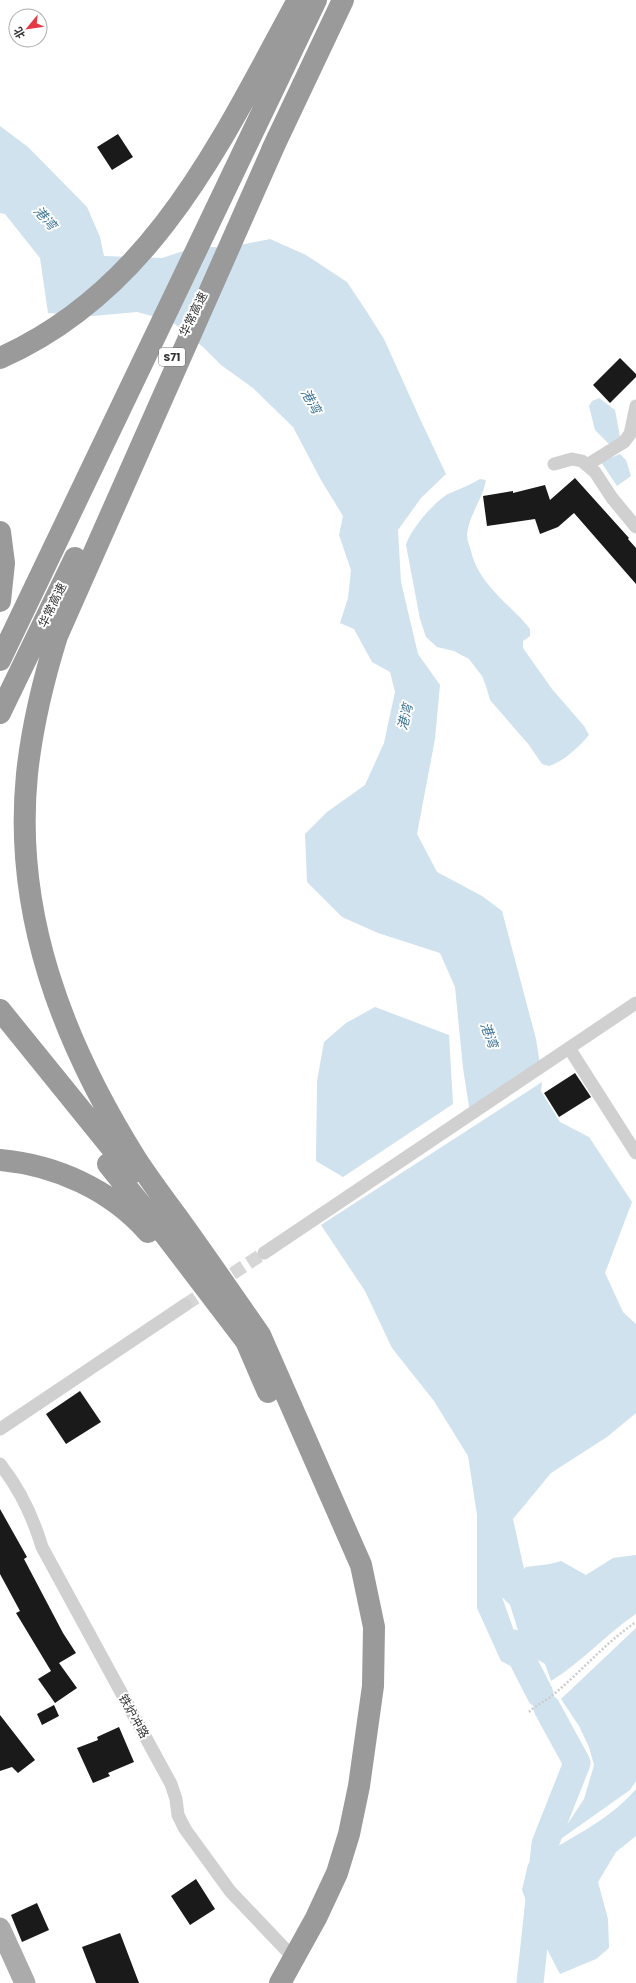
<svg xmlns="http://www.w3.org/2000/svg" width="636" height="1983" font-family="Poppins,'Noto Sans SC',sans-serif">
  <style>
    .water { fill: #cfe2ee }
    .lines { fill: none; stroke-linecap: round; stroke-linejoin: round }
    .river { stroke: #cfe2ee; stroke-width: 27 }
    .building { fill: #1a1a1a }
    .street-tunnel { stroke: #d6d6d6; stroke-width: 13; stroke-dasharray: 13 6; stroke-linecap: butt }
    .path { stroke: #cdcdcd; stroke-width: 2.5; stroke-dasharray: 2 2; stroke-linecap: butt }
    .street { stroke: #d0d0d0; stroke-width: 13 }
    .primary { stroke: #ababab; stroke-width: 21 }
    .highway { stroke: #9a9a9a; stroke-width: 22 }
    .labels { text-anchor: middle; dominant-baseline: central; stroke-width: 4; stroke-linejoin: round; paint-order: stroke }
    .shield { fill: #fff; stroke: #707070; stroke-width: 1 }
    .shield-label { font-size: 11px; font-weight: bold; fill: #333 }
    .street-label { font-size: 12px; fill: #333; stroke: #fff }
    .water-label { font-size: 13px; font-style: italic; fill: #3f7597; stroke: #fff }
  </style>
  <rect width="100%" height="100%" fill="#fff"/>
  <path class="water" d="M0 126 28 147 87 207 100 237 104 256 162 258 199 246 225 248 270 239 306 255 347 282 367 312 384 339 421 421 446 474 421 498 398 530 401 582 418 654 440 685 435 739 417 834 437 872 482 896 502 911 536 1039 540 1065 470 1113 463 1068 455 987 440 953 378 933 342 917 307 882 305 834 327 812 365 785 384 743 395 692 390 672 372 662 354 629 340 623 348 598 351 570 339 535 343 516 321 480 293 427 253 388 221 365 203 347 171 321 137 312 93 316 48 313 40 258 5 214 0 213Z
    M599 398 615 410 621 442 609 444 595 430 589 406 592 401Z
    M620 454 626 460 631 476 617 486 601 462Z
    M480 479 486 480C483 499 468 516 467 536 467 541 470 546 471 551 479 585 509 603 530 629V636L523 641V648L552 689 584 726 589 735C579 747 564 761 549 766L542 764 529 745 490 700 486 686 482 676 469 659 454 651 437 647 426 637 420 619 406 545C410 530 434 502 448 494 459 489 470 485 480 479Z
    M375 1007 449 1035 453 1104 343 1177 316 1161 317 1081 324 1042 346 1023Z
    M542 1082 541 1091 560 1122 589 1137 632 1202 605 1273 623 1312 636 1324V1413L607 1437 551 1473 513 1519 524 1569 526 1567 550 1564 561 1561 586 1575 613 1558 636 1555V1614C606 1634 582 1662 551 1681L545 1664 531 1656 523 1646 510 1605 502 1597 530 1676 501 1661 477 1608V1515L468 1456 434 1401 392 1348 365 1291 321 1225Z
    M636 1628V1781L630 1790 555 1843 584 1799 594 1765 589 1747 579 1726 561 1699Z
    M636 1789V1836L616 1852 598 1882 608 1919 609 1948 596 1959 560 1974 536 1928 522 1890 528 1864C564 1841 608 1822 636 1789Z"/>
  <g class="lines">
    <path class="river" d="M514 1643 540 1694
      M530 1983 545 1844 577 1763 547 1708"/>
  </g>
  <path class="building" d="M118 134 133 157 112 170 97 147Z
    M620 358 636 374V377L610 403 593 385Z
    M575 478 629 538 628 539 636 548V584L574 513 558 527 540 534 535 519 487 526 483 496 513 491V493L545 485 550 500Z
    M575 1073 591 1097 559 1117 544 1093Z
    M80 1391 101 1422 66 1444 46 1414Z
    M0 1509 27 1557 24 1559 63 1633 76 1653 59 1663 77 1688 55 1703 38 1679 51 1671 16 1613 20 1611 0 1574Z
    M54 1705 59 1716 42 1725 37 1714Z
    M0 1715 35 1760 18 1773 12 1767 0 1771Z
    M119 1727 134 1762 108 1773 110 1776 93 1783 77 1748 98 1740 97 1737Z
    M196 1879 215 1909 190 1925 171 1896Z
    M37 1903 49 1930 22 1942 11 1915Z
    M120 1933 139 1983H96L82 1947Z"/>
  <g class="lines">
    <path class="street-tunnel" d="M185 1305 264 1253"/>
    <path class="path" d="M529 1712C536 1705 546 1701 554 1694 582 1671 606 1642 636 1622"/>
    <path class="street" d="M554 464 572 459 582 461 595 472 612 498 636 527
      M587 465 624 442 630 434 636 406
      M569 1048 636 1153
      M264 1253 636 1003
      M0 1429 185 1305
      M0 1464C20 1489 33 1517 42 1547L171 1784 176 1799 178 1815 185 1829 230 1891 288 1952"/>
    <path class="primary" d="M0 1928 25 1983"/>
    <path class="highway" d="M272 150 343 0
      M0 358C154 290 222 139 298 0
      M0 532 4 563 0 601
      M0 660 316 0
      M0 713 75 558
      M0 1010 132 1173
      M0 1160C56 1165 111 1190 148 1232
      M108 1164 166 1236 246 1341 268 1392
      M251 1324 260 1335 361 1565 374 1627 373 1686 359 1786 349 1834 337 1873 316 1918 280 1983
      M260 1335C233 1296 206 1257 178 1218 164 1199 149 1179 136 1159 63 1042 13 914 27 774 32 727 43 681 57 636L278 137"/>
  </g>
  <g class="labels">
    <rect class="shield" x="159" y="348" width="26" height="18" rx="3"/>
    <g class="shield-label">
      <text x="172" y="357">S71</text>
    </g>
    <g class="street-label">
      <text transform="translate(193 314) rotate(-64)">华常高速</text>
      <text transform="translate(52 605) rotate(-64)">华常高速</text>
      <text transform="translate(134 1716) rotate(61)">铁炉冲路</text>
    </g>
    <g class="water-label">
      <text transform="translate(45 218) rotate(48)">港湾</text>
      <text transform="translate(311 401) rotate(60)">港湾</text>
      <text transform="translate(405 717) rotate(-77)">港湾</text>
      <text transform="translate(489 1035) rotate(69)">港湾</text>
    </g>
  </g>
  <g transform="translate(28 28) rotate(241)"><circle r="19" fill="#ffffff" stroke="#adadad"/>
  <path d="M0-3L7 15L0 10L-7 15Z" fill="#e63946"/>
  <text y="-6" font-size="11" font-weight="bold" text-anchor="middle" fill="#333333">北</text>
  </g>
</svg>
